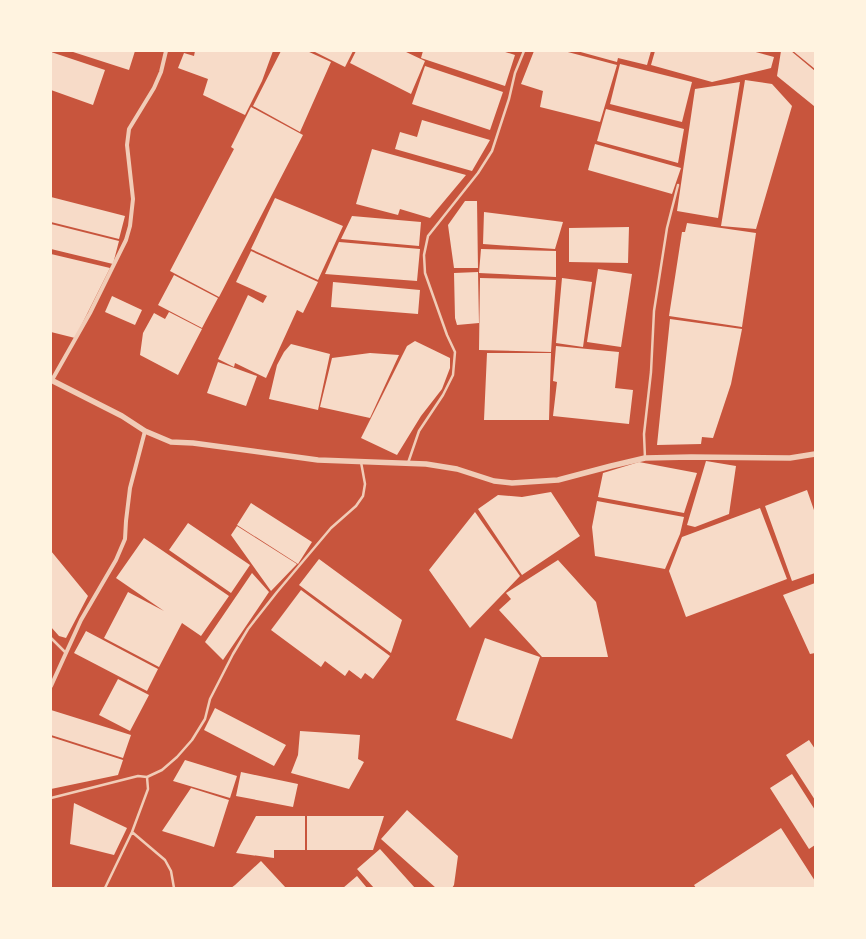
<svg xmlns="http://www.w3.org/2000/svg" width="866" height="939" font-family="Rubik,sans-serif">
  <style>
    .building { fill: #f7dbc8 }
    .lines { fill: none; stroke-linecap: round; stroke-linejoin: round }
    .service { stroke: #f1ccb7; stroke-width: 2.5 }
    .minor { stroke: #f1ccb7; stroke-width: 4 }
    .tertiary { stroke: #f1ccb7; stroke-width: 5.5 }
  </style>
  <rect width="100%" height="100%" fill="#c8553d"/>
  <path class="building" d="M70 51H135L129 70Z
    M195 51H273L262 81 245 115 203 95 208 79 178 68 184 53 194 56Z
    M281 51H307L331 62 300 132 253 106Z
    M313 51H353L345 67Z
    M356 51H404L425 61 411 94 350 63Z
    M423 51H502L515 55 505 86 421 58Z
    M534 51H564L617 65 600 122 540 107 543 91 521 84Z
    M577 51H651L647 65 618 58 617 62Z
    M655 51H752L774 57 771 68 712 82 651 65Z
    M781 51H791L815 71V105L814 106 777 76Z
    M793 51H815V69Z
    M51 52 105 70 93 105 51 90Z
    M620 64 692 82 682 122 610 104Z
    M425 66 503 92 490 130 412 104Z
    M745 80 772 84 792 106 756 229 721 226Z
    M740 82 718 218 677 211 695 89Z
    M251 107 303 135 219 297 170 271 234 149 231 147Z
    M606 109 684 129 678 163 597 141Z
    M422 120 490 140 472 171 395 149 400 132 417 137Z
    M595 144 681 168 672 194 588 170Z
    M372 149 466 175 430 218 400 209 398 215 356 204Z
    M51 197 125 216 119 239 51 222Z
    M275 198 343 226 318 280 251 249Z
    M465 201H477L478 268H454L448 225Z
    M484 212 563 222 555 249 483 244Z
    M352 216 421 222 419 246 341 239Z
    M687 223 756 233 742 327 669 316 682 232H685Z
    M51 224 119 241 113 264 51 249Z
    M629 227 628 263 569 262V228Z
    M339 242 420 249 417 281 325 274Z
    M481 249 556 251V277L479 273Z
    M251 251 318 282 303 313 297 310 266 378 235 363 234 367 218 359 248 295 263 303 267 296 236 282Z
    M51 254 110 268 75 338 51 332Z
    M598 269 632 274 621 347 587 342Z
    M478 272 479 323 457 325 455 318 454 273Z
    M174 275 218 298 202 328 158 305Z
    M480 278 556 280 551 352 479 350Z
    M562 278 592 282 583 347 556 343Z
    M333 282 420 290 418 314 331 307Z
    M112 296 142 310 135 325 105 312Z
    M169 312 202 329 178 375 140 355 143 333 154 313 165 319Z
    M670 319 742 329 731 384 713 438 702 437 701 444 657 445Z
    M415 341 450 358V368L442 389 421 416 397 455 361 438 407 346Z
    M291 344 330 354 318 410 269 399 277 365 284 352Z
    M556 346 619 352 615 388 633 390 629 424 553 416 557 382 553 381Z
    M370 353 399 355 370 418 320 407 332 358Z
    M487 353H551L549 420H484Z
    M218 362 257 376 246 406 207 393Z
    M706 461 736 466 729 514 695 527 687 525Z
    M639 462 697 473 684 513 598 497 603 473Z
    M807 490 815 513V573L792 581 765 506Z
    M551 492 580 536 522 575 478 509 498 495 522 497Z
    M597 501 684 517 680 534 665 569 595 556 592 527Z
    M251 503 312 542 298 564 237 525Z
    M760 508 787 579 686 617 669 571 682 537Z
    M475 512 520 576 470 628 429 570Z
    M188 523 250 565 231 593 169 550Z
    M237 526 297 564 271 591 231 535Z
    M144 538 229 596 201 636 182 623 159 667 104 638 128 592 164 611 116 578Z
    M51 551 88 596 66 638 59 636 51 627Z
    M319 559 402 620 391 653 299 585Z
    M558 560 596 602 608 657H542L499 610 511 599 506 593Z
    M252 573 269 592 223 660 205 642Z
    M815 583V653L810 654 783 595Z
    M301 590 390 656 373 679 365 673 361 679 349 670 345 676 325 661 321 667 271 630Z
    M86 631 158 669 147 691 74 653Z
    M485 638 540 657 512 739 456 720Z
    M118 679 149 695 130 731 99 715Z
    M215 708 286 745 274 766 204 730Z
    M51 710 131 735 123 758 51 735Z
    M300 731 360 735 358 759 364 762 349 789 291 773 298 755Z
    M51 737 123 760 118 775 51 789Z
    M809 740 815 749V800L786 755Z
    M185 760 237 776 230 798 173 781Z
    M241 772 298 784 293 807 236 796Z
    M792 774 815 810V845L809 849 770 788Z
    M191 788 229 800 214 847 162 831Z
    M74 803 127 828 114 855 70 844Z
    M407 810 458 856 454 885 452 888H436L381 839Z
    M256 816H305V850H274V858L236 853Z
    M307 816H384L373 850H307Z
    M781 828 815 881V888H696L694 885Z
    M380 849 415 888H374L357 869Z
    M261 861 286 888H231L235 885Z
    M357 876 367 888H343Z"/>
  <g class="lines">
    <path class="service" d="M645 458 644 434 651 372 654 311 667 228 678 185
      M408 463 419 431 443 395 453 375 455 352 447 335 425 273 424 255 428 236 478 173 492 151 509 99 515 73 524 51
      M51 638 66 653
      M51 798 138 776 147 777 162 770 177 757 192 740 205 719 210 699 233 654 248 629 277 592 331 528 356 506 363 496 365 484 361 462
      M132 832 165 860 171 871 174 888
      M105 888 132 832 148 789 147 777"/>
    <path class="minor" d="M52 380 90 313 126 240 130 226 133 199 127 145 129 129 154 88 161 72 166 51
      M51 686 81 620 116 560 125 539 126 521 130 488 145 431"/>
    <path class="tertiary" d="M51 380 122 416 145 431 171 442 193 443 318 460 426 464 457 469 494 481 512 483 558 480 611 466 645 458 691 457 790 458 815 454"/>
  </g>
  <rect width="866" height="939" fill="none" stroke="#fff3e0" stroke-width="104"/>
</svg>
